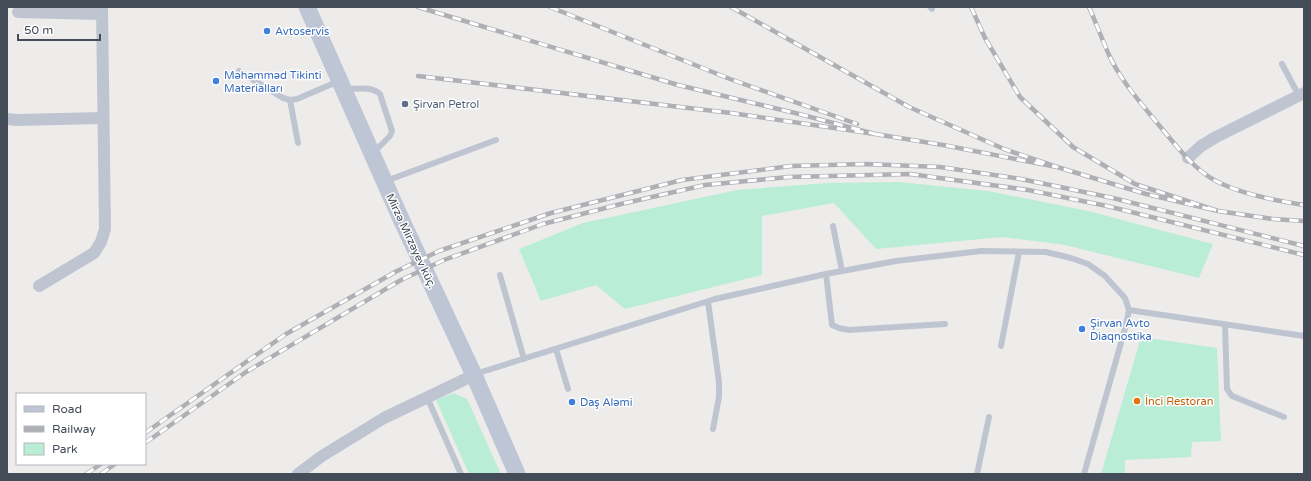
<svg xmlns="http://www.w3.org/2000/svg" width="1311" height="481" font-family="'Varela Round',sans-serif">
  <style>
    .green { fill: #b9edd5 }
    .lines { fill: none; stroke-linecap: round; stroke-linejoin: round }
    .lane { stroke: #bec5d1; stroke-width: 6 }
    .street { stroke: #bec5d1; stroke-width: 12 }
    .secondary { stroke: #bec5d5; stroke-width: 17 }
    .rail-casing { stroke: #aeb0b6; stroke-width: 4.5 }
    .rail { stroke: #fff; stroke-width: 3; stroke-dasharray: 9; stroke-linecap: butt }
    .shop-dot { fill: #3f7fe0; stroke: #fff; stroke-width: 1.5 }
    .service-dot { fill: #5c6f8a; stroke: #fff; stroke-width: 1.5 }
    .food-dot { fill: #e8710a; stroke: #fff; stroke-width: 1.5 }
    .labels { text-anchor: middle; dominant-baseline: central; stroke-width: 3; stroke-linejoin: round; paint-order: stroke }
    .shop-label { font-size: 11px; fill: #366cbe; stroke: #fff; text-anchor: start }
    .service-label { font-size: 11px; fill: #4e5e75; stroke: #fff; text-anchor: start }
    .street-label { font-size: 11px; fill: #444c58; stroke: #fff }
    .food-label { font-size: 11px; fill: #c56008; stroke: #fff; text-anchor: start }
  </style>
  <rect width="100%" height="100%" fill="#eeeceb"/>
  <path class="green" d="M899 182 988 191 1088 211 1213 244 1199 278 1065 245 1002 237 876 249 834 203 762 216V275L625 309 596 285 541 301 519 249 583 223 737 190 827 183Z
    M1141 337 1217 348 1221 441 1192 442 1191 457 1125 460V474H1101Z
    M454 393 467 399 501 474H469L436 400Z"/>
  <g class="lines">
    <path class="lane" d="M930 7 932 9
      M1282 64 1299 96
      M239 71 283 98 290 100 297 99 339 81
      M346 89C357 89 371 86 380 94L392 131 390 136 373 153
      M290 100 298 143
      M386 181 496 140
      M833 226 842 271
      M826 274 832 325 839 328 849 330 945 324
      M500 275 524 359
      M708 302 719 382V397L713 429
      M1129 310 1304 336
      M1225 325 1227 389 1232 396 1284 417
      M1001 346 1019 252
      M556 349 568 389
      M475 374 715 299 826 274 896 261 981 251 1046 252 1071 258 1088 264 1105 276 1125 298 1129 310 1126 325 1084 474
      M427 397 461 474
      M977 474 989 417"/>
    <path class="street" d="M18 12 102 14
      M7 119 17 120 103 118
      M1188 158 1201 146 1216 137 1304 93
      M39 286 94 253 101 242 105 229 102 7
      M298 474 322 456 384 418 474 375"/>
    <path class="secondary" d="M307 7 401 219 474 375 517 474"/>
    <g class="rail-casing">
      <path id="rail" d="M418 7 678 85 799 114 875 134 731 113 418 76
        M550 7 730 79 857 124
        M731 7 909 107 1004 149 1057 167 943 145 875 134
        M971 7 985 38 1020 97 1073 147 1135 184 1218 211 1146 194 1057 167
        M1089 7C1096 23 1102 39 1109 55 1121 81 1140 102 1158 124 1175 144 1193 169 1216 181 1241 194 1277 201 1304 205
        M1218 211 1273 219 1304 221
        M145 433 286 334 397 271 439 251 551 213 682 180 791 166 866 164 940 167 1021 179 1113 198 1304 246
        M145 443 246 372 401 280 444 260 543 224 621 204 705 185 789 177 910 174 1028 190 1107 206 1304 255
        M86 474 101 464
        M101 474 115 464"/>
    </g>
    <use href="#rail" class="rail"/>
  </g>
  <g class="shop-dot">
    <circle cx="267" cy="31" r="4"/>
    <circle cx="216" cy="81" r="4"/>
    <circle cx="1082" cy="329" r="4"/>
    <circle cx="572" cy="402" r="4"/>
  </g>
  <circle class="service-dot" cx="405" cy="104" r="4"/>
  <circle class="food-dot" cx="1137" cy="401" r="4"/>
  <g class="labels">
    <g class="shop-label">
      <text x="275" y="31">Avtoservis</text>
      <text x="224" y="75">Məhəmməd Tikinti<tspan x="224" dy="13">Materialları</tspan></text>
      <text x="1090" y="323">Şirvan Avto<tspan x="1090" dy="13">Diaqnostika</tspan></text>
      <text x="580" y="402">Daş Aləmi</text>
    </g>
    <g class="service-label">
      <text x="413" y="104">Şirvan Petrol</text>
    </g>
    <g class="street-label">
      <text transform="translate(411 241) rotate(65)">Mirzə Mirzəyev küç.</text>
    </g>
    <g class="food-label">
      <text x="1145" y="401">İnci Restoran</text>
    </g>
  </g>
  <rect width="1311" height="481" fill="none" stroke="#444c58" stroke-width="16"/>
  <rect x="16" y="393" width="130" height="72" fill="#ffffff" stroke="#b4b7bc"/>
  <rect x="24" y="406" width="20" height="6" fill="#bec5d5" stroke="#b4b7bc"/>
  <text x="52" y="413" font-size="12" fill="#444c58">Road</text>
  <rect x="24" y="426" width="20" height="6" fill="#aeb0b6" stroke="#b4b7bc"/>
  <text x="52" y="433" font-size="12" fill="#444c58">Railway</text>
  <rect x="24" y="443" width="20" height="12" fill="#b9edd5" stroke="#b4b7bc"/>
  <text x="52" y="453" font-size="12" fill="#444c58">Park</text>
  <path d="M18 34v6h82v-6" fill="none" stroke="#444c58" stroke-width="2"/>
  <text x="24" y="34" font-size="12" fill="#444c58" stroke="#ffffff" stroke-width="3" paint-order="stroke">50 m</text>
</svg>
